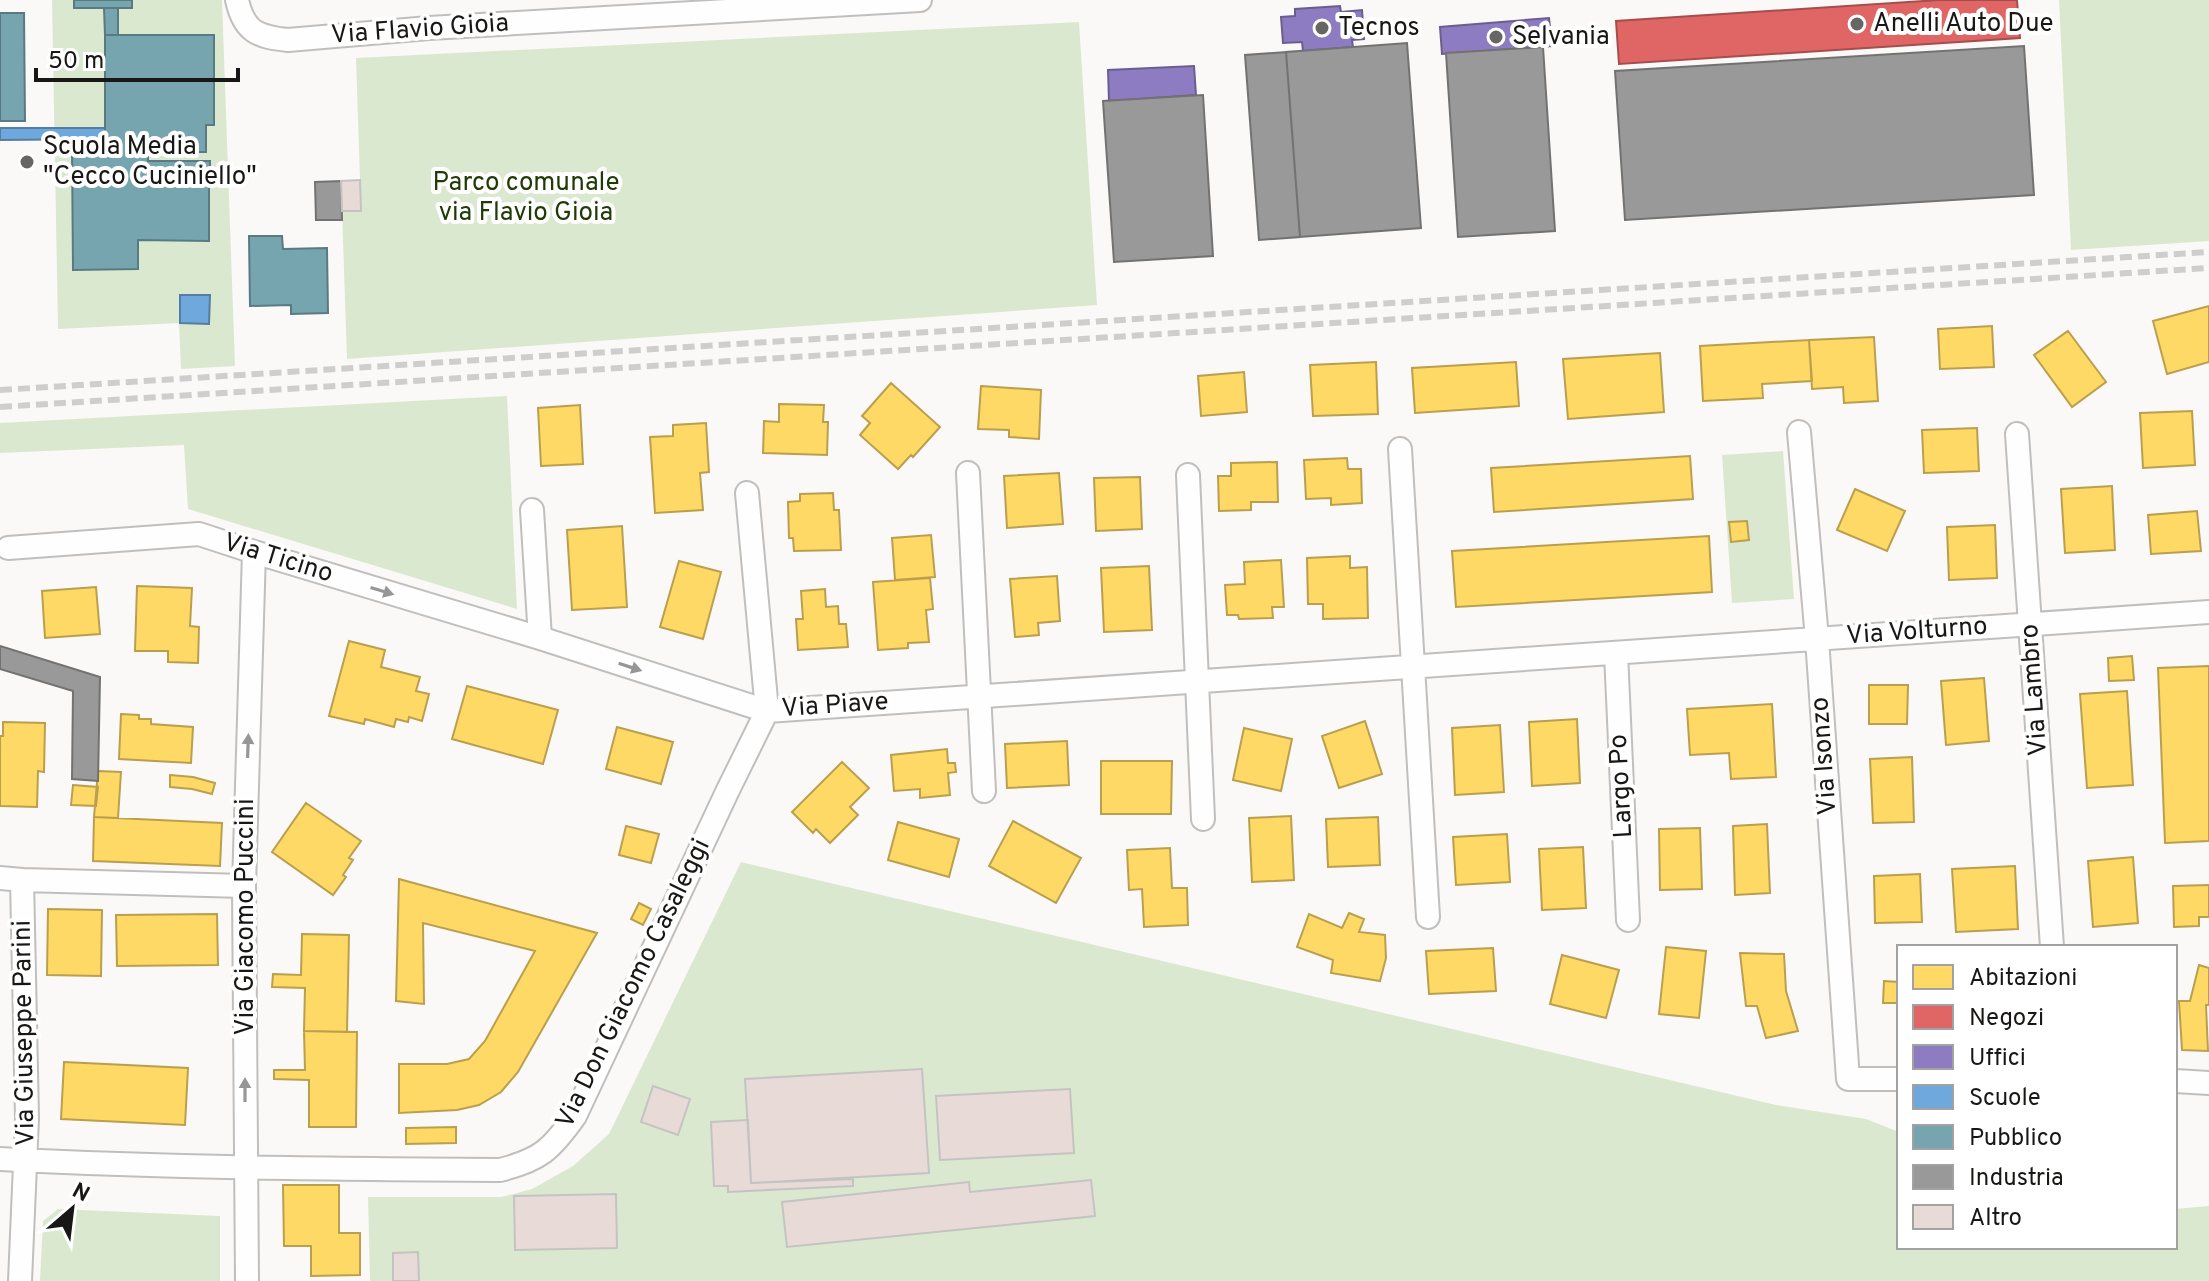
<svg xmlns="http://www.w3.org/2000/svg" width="2209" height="1281" font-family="Overpass,sans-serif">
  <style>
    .green { fill: #dbe8d0 }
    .homes { fill: #ffd966; stroke: #ba9f4e; stroke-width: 2 }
    .shops { fill: #e06666; stroke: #a44e4e; stroke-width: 2 }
    .offices { fill: #8e7cc3; stroke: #6b5e8f; stroke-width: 2 }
    .schools { fill: #6fa8dc; stroke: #557ca1; stroke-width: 2 }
    .public { fill: #76a5af; stroke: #5a7a81; stroke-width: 2 }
    .industry { fill: #999; stroke: #727272; stroke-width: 2 }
    .building { fill: #e8dbd7; stroke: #c5c3c2; stroke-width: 2 }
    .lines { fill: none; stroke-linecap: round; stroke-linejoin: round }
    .minor-casing { stroke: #c0bfbe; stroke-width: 26 }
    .minor { stroke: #fefefe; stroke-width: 22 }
    .rail { stroke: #cececd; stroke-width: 6; stroke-dasharray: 12 6; stroke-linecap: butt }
    .oneway { fill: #969696 }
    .poi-dot { fill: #676665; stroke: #fff; stroke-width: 3 }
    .labels { text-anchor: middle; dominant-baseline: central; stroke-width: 8; stroke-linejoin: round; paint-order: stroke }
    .poi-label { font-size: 26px; fill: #181716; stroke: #fff; text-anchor: start }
    .street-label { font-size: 26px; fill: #181716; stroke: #fff }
    .park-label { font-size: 26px; fill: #213b07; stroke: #fff }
  </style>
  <rect width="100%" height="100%" fill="#faf9f7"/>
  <path class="green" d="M52 0H222L235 366 181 369 179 323 58 329Z
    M2059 0H2209V241L2071 250Z
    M1079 22 1097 305 347 359 342 211 361 210 356 58Z
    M507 396 517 609 188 509 184 445 0 453V423Z
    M1783 451 1794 599 1732 603 1722 455Z
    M741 862 1776 1105 1866 1119 1899 1132V1247H2175V1209L2209 1206V1281H370L368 1197H501L532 1189 573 1166 609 1134Z
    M58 1209 220 1216V1281H40L43 1221Z"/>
  <path class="homes" d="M2209 306V362L2167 374 2153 321Z
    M1992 326 1994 367 1940 369 1938 329Z
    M2068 331 2106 382 2072 407 2034 355Z
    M1874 337 1878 401 1844 403 1843 387 1812 389 1809 340Z
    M1809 340 1812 381 1762 384 1763 398 1703 401 1700 346Z
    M1660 353 1664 412 1568 419 1563 359Z
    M1376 362 1378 414 1313 416 1310 365Z
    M1516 362 1519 406 1415 413 1412 368Z
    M1244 372 1247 412 1201 416 1198 376Z
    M891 383 940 427 913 457 911 455 898 469 860 435 870 423 862 416Z
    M981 386 1041 390 1039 439 1009 437V430L978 429Z
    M779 404 824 405 823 422H828L827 455 763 453 764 421 779 422Z
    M580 405 583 464 541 466 538 408Z
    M2192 411 2195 465 2143 468 2140 413Z
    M706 423 709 472 700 473 703 510 655 513 650 437 673 436V425Z
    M1977 428 1979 471 1924 473 1922 430Z
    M1690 456 1693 499 1494 512 1491 468Z
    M1347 458 1348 469H1361L1362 503 1331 505V498L1306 499 1304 460Z
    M1277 462 1278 502H1251V510L1219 511 1218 476H1231V463Z
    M1059 473 1063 524 1007 528 1004 476Z
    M1140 477 1142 529 1096 531 1094 478Z
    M2112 486 2115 550 2065 553 2061 489Z
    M1855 489 1905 511 1887 551 1837 530Z
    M833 493 834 510H839L841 550 794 551 793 538H789L788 502 800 501V494Z
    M2197 511 2201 551 2151 554 2148 515Z
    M1747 521 1749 540 1731 542 1729 522Z
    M1995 525 1997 578 1949 580 1947 527Z
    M622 526 627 607 572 610 567 530Z
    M931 535 935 577 895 580 892 538Z
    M1709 536 1712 592 1456 607 1452 551Z
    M1350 556V568L1367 567 1368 618 1323 619V604H1308L1307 558Z
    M1281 560 1284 607H1272L1273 618 1239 619 1238 615H1227L1225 585 1245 584 1244 562Z
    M679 561 721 572 703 639 660 627Z
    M1149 566 1152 630 1104 632 1101 568Z
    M1057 576 1060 621 1038 623 1039 635 1015 637 1010 579Z
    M930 578 933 609 926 610 929 642 908 643V648L878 650 873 582Z
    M137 586 192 588 190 626 199 627 198 663 168 662V651H135Z
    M96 587 100 634 45 638 42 591Z
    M825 589 826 607 838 606 839 624H846L848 647 798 650 796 619H803L801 591Z
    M349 641 385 650 381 667 420 677 416 691 429 694 422 721 409 717 408 722 396 719 394 727 365 719 364 724 329 716Z
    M2132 656 2134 680 2109 681 2108 658Z
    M2209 666V841L2165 843 2158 668Z
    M1984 678 1989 741 1946 745 1941 681Z
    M1869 685H1908L1907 724H1869Z
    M467 686 558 710 543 764 452 739Z
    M2127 691 2133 785 2087 788 2080 694Z
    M1772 704 1776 777 1731 779 1729 753 1690 755 1687 709Z
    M121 714 139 715V719H151V724L193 727 191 763 119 759Z
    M1577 719 1580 783 1532 786 1529 722Z
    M1365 721 1382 774 1339 788 1322 736Z
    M3 722 45 723 44 772 38 771 37 807 0 806V736H3Z
    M1500 725 1504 792 1455 795 1452 728Z
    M617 727 673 742 661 784 606 769Z
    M1244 728 1292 739 1281 791 1233 780Z
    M1067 741 1069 785 1007 788 1005 744Z
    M947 749 948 763H955L956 772 948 773 950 795 920 798V789L894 791 891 755Z
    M1912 757 1914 822 1873 823 1870 759Z
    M1101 761H1172L1171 814H1101Z
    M842 762 869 788 850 807 858 815 830 843 816 829 813 833 792 812Z
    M98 771 121 772 118 818 94 817Z
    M170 775 193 777 215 783 212 794 192 789 170 787Z
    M73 785 98 787 96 806 71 805Z
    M306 803 361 841 349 858 353 860 343 875 346 877 333 895 272 852Z
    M1291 816 1294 880 1252 882 1249 818Z
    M94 817 222 823 220 866 93 861Z
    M1378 817 1380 865 1328 867 1326 819Z
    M1013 821 1081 858 1056 903 989 866Z
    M898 822 959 839 949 877 888 860Z
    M1767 824 1770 893 1735 895 1733 826Z
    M626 826 659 834 651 863 619 855Z
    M1700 828 1702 889 1660 890 1659 829Z
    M1507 834 1510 882 1456 885 1453 837Z
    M1583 847 1586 908 1542 910 1539 849Z
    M1170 848 1172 888H1187L1188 925 1144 927 1142 889 1129 890 1127 850Z
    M2133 857 2138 923 2093 927 2088 861Z
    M2015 866 2018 929 1956 932 1952 869Z
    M1920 874 1922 922 1875 923 1874 876Z
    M399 879 597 933 518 1072 501 1092 479 1105 457 1110 399 1113V1064H447L469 1059 485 1041 535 951 423 923 424 1004 396 1001Z
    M2209 885V917H2199V926L2174 927 2173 886Z
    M639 903 651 909 643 925 631 919Z
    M48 909 102 910 101 976 47 975Z
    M1349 913 1364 919 1359 932 1385 935 1386 958 1380 981 1331 973 1333 960 1297 947 1309 914 1342 928Z
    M217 914 218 965 117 966 116 915Z
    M302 934 349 935 347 1032 304 1031 305 988 272 987 273 974 301 975Z
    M1666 947 1706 951 1699 1018 1659 1014Z
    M1493 948 1496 991 1429 994 1426 951Z
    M1740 953 1784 954 1786 991 1798 1031 1766 1038 1757 1006H1746Z
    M1562 955 1619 970 1606 1018 1550 1004Z
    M2199 965 2209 968V1005H2206L2208 1051 2182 1050 2179 1001H2190Z
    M1884 981 1899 982V1003H1883Z
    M304 1031 357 1032 356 1127H309V1080L274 1079V1070H305Z
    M64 1062 188 1068 185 1125 61 1119Z
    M456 1127V1143L406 1144V1128Z
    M283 1185H339V1233H360V1275L311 1276V1246H284Z"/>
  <path class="shops" d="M1939 0H2017L2020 38 1619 64 1616 21Z"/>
  <path class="offices" d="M1340 6 1341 12 1362 10 1364 39 1352 40 1353 47 1303 51 1302 42 1283 43 1281 17 1295 16V9Z
    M1549 18 1552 46 1442 54 1440 27Z
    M1194 66 1196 95 1109 101 1108 70Z"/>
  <path class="schools" d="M0 128H105V139L0 140Z
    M180 295H210L209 324 180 323Z"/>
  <path class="public" d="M74 0H132V8H74Z
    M104 8H118V35H105Z
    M0 13H24L25 121H0Z
    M105 35H214V125H206V152H148V161H210V172H148V179H209V241L138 240V269L73 270 72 151H105Z
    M249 236H282L283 249 327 248 328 313 291 314V305L250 306Z"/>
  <path class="industry" d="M1407 43 1421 228 1300 237 1286 52Z
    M2024 46 2034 195 1625 220 1615 71Z
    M1543 47 1555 231 1458 237 1446 53Z
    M1286 52 1300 237 1259 240 1245 55Z
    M1203 95 1213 256 1114 262 1103 101Z
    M341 181 342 220H316L315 182Z
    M0 646 100 677 98 781 72 779 73 691 0 669Z"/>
  <path class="building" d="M360 180 361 211H342L341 181Z
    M922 1069 929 1173 751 1183 745 1079Z
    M653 1086 690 1099 678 1135 641 1122Z
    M1070 1089 1074 1153 940 1160 936 1096Z
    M748 1120 751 1183 853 1179V1186L728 1192V1186H714L711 1122Z
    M1091 1180 1095 1216 787 1247 782 1202 969 1182 970 1192Z
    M616 1194 617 1248 515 1250 514 1196Z
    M418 1252 419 1281H393V1253Z"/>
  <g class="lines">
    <g class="minor-casing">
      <path id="minor" d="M237 0C244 32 258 37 288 40L429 28 920 0
        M1799 432 1817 639 1848 1079H1899
        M2017 434 2052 947
        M1400 449 1428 917
        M968 473 984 791
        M1188 475 1203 819
        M747 493 767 711
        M532 510 540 638
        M8 548 199 534 254 552 540 638 767 711 2209 612
        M1616 653 1628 920
        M0 878 22 880
        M2175 1081 2209 1083
        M0 1159C167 1168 333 1169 500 1170 540 1160 551 1150 575 1116L728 790 767 711
        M20 1281 27 1118 22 880 244 886
        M247 1281 244 886 254 552"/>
    </g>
    <use href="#minor" class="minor"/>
    <path class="rail" d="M0 390 2209 252
      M0 407 2209 268"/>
  </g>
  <defs><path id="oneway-solid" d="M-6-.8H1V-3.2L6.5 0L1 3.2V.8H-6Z" transform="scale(2)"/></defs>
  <g class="oneway">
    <use href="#oneway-solid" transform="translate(382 591) rotate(17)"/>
    <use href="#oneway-solid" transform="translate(630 667) rotate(18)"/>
    <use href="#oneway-solid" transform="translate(248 746) rotate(-88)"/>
    <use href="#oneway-solid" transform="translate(245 1090) rotate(-90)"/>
  </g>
  <g class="poi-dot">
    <circle cx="1857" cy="24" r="8"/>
    <circle cx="1322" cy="28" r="8"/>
    <circle cx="1496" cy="37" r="8"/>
    <circle cx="27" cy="162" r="8"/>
  </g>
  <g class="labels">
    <g class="poi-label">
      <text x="1873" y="24">Anelli Auto Due</text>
      <text x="1338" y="28">Tecnos</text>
      <text x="1512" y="37">Selvania</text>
      <text x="43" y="147">Scuola Media<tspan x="43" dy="30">"Cecco Cuciniello"</tspan></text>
    </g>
    <g class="street-label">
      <text transform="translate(420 30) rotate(-4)">Via Flavio Gioia</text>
      <text transform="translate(278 559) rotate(17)">Via Ticino</text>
      <text transform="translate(1917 632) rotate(-4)">Via Volturno</text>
      <text transform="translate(2035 690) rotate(-94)">Via Lambro</text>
      <text transform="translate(835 706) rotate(-4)">Via Piave</text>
      <text transform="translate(1825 756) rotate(-94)">Via Isonzo</text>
      <text transform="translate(1622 786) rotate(-93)">Largo Po</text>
      <text transform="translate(246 917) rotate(-90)">Via Giacomo Puccini</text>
      <text transform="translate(634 984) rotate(-64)">Via Don Giacomo Casaleggi</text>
      <text transform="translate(25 1033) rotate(-91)">Via Giuseppe Parini</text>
    </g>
    <g class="park-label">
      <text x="526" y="183">Parco comunale<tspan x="526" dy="30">via Flavio Gioia</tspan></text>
    </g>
  </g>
  <rect x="1897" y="945" width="280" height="304" fill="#ffffff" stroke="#a3a2a2" stroke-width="2"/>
  <rect x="1913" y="965" width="40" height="24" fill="#ffd966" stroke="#a3a2a2" stroke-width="2"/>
  <text x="1969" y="985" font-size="24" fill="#181716">Abitazioni</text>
  <rect x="1913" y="1005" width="40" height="24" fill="#e06666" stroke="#a3a2a2" stroke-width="2"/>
  <text x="1969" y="1025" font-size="24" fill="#181716">Negozi</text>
  <rect x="1913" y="1045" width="40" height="24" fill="#8e7cc3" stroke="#a3a2a2" stroke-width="2"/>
  <text x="1969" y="1065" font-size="24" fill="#181716">Uffici</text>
  <rect x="1913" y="1085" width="40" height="24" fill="#6fa8dc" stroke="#a3a2a2" stroke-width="2"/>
  <text x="1969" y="1105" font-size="24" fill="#181716">Scuole</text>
  <rect x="1913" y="1125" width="40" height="24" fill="#76a5af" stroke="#a3a2a2" stroke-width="2"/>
  <text x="1969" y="1145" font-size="24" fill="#181716">Pubblico</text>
  <rect x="1913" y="1165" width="40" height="24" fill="#999999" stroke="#a3a2a2" stroke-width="2"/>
  <text x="1969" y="1185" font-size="24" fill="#181716">Industria</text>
  <rect x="1913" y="1205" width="40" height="24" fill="#e8dbd7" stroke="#a3a2a2" stroke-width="2"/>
  <text x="1969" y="1225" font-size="24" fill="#181716">Altro</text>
  <g transform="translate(72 1209) rotate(28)" stroke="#ffffff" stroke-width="6" paint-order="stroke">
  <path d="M0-6L14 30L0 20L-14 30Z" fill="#181716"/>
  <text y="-12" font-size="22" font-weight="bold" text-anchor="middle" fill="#181716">N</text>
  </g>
  <path d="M36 68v12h202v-12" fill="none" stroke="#181716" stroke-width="4"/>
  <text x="48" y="68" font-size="24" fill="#181716" stroke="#ffffff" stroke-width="6" paint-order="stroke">50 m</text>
</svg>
